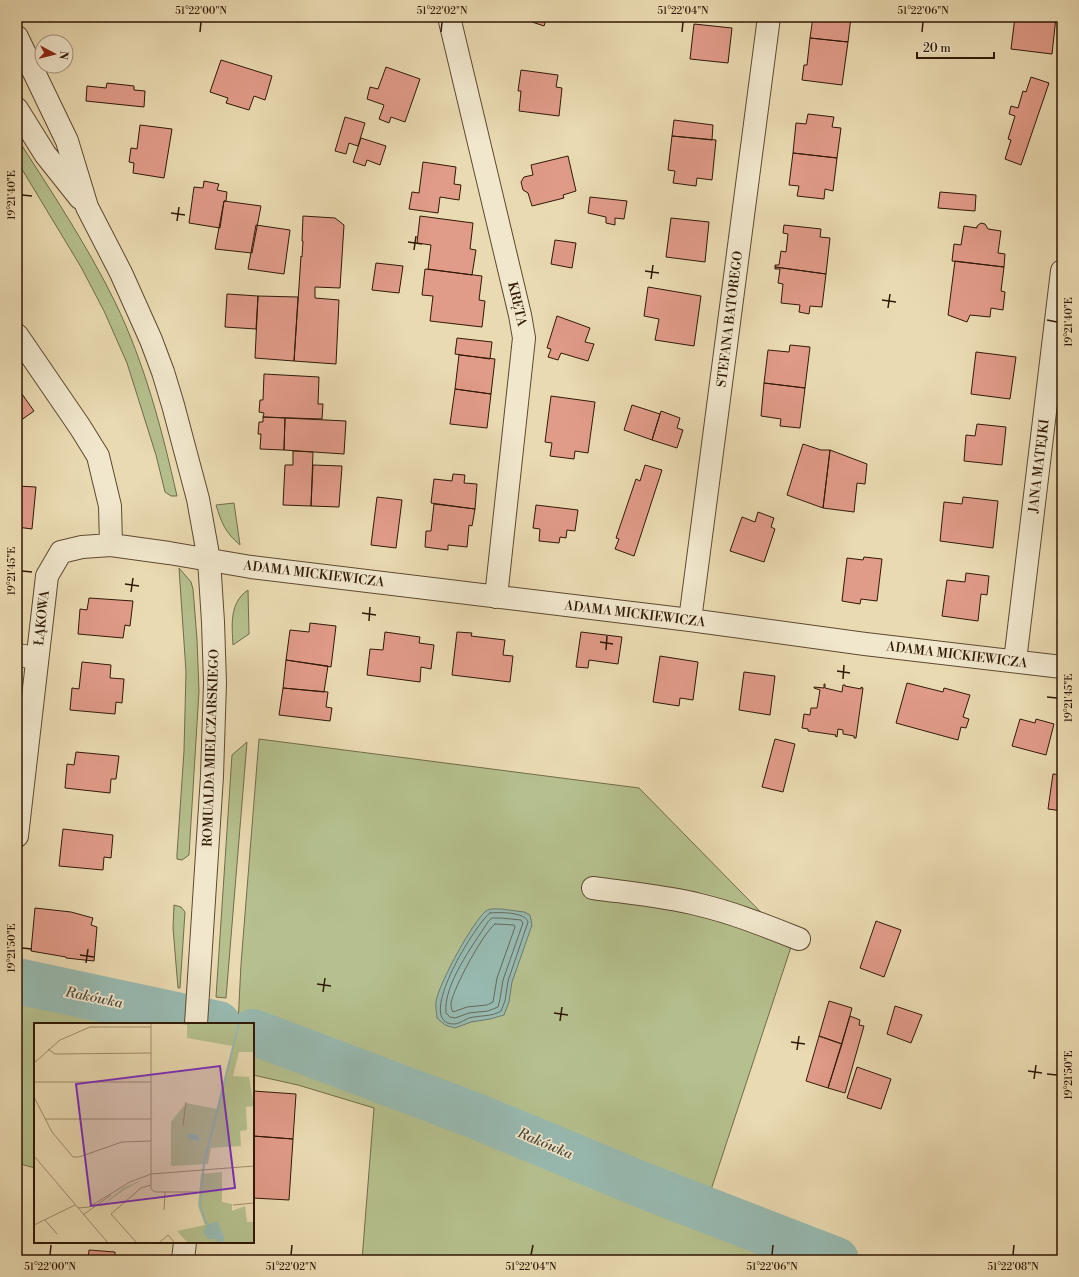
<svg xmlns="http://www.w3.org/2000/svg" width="1079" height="1277" font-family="'Libre Bodoni',serif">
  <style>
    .green { fill: #b5c08e; stroke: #726c4a }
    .water { fill: #98bab1; stroke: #6e7a6c }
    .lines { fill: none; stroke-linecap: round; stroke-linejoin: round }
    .shore { stroke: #646a5b; stroke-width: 1 }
    .river { stroke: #98bab1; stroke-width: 46 }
    .building { fill: #e19b89; stroke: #301905 }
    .minor-casing { stroke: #5e4930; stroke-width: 24 }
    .minor { stroke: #f1e7cd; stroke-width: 22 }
    .ticks { fill: none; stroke: #301905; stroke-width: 1.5 }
    .labels { text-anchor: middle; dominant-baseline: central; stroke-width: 3.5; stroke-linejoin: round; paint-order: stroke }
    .street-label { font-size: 13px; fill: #301905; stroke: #f1e7cd }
    .water-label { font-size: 14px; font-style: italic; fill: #4f4939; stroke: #f1e7cd }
    .inset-river { fill: none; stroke: #98bab1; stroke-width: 2 }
    .inset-road { fill: none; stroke: #a08d6d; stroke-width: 1 }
    .view { fill: #7b2cbf; fill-opacity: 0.15; stroke: #7b2cbf; stroke-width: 2 }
    .inset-edge { fill: none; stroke: #301905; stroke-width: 2 }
    .neatline { fill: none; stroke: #301905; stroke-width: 1.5 }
    .ticks-label { font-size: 10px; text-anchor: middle; fill: #301905 }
  </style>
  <rect width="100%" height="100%" fill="#eadab2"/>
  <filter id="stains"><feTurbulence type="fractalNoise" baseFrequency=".005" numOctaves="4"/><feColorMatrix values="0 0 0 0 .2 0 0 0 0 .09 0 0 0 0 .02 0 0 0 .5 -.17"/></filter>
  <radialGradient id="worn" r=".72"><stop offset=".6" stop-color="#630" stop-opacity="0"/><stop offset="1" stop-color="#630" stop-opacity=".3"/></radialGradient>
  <path class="green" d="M17 138C51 191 87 245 115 302 145 364 162 430 177 496H171L165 492 156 455 127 363 104 311 81 267 17 161Z
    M234 503 240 545C225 532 222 524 216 505Z
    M179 568 191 582 193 589 197 639 199 691 189 855 182 860 177 859V854L184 751 186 672Z
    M248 590 249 634 233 645C232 625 229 603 248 590Z
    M259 739 639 788 792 944 707 1202 857 1260H362L374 1108 298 1085 253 1075V1024H238L241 964Z
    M247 742 226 998 216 997 232 755Z
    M174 905 181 907 185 912 180 988H178L173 928Z
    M17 965 162 992 159 1024H35V1168L17 1163Z"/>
  <path class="water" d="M501 909 524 912 530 915 532 925 512 982 509 1002 504 1015 490 1019 471 1022 455 1028 445 1025 437 1018C437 1013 435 1007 436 1002 438 985 473 921 486 911 490 908 496 909 501 909Z"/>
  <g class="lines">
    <path class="shore" d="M490 913C500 912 525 912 528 922L508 981 505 1001 501 1011C492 1017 480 1015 469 1018 464 1020 459 1024 454 1024 413 1024 476 923 490 913Z
      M492 918H501L521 920 523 923 503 980 500 999 498 1007 488 1011 469 1013 455 1018 450 1017 446 1013C443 985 473 945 488 922Z
      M495 924 514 925 515 927 497 978 493 1002 487 1005 467 1007 453 1012C451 1009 451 1006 451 1003 454 987 483 933 495 924Z"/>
    <path class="river" d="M17 981 218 1024
      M253 1032 476 1116 645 1186 836 1260"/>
  </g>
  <path class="building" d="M524 17H547L544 26 523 19Z
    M813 17H851L848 42 810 38Z
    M1015 17H1056L1052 54 1011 49Z
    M694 24 732 28 728 63 690 59Z
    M810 38 848 42 842 85 802 80 804 65H807Z
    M221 60 272 76 265 100 254 96 249 110 226 103 228 98 210 92Z
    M386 67 420 79 405 122 391 117 389 123 379 119 384 105 367 99 370 87 378 89Z
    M521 70 558 75 556 87 562 88 559 116 519 111 521 91H518Z
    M1031 77 1049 83 1021 165 1005 159 1011 140 1008 139 1015 116 1009 114 1011 106 1018 108 1023 91 1026 92Z
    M107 83 134 86V90L145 91 144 107 86 101 87 86 106 88Z
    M808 114 834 117 832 127 841 128 837 158 793 153 796 123 806 124Z
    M345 117 365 123 358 146 349 143 346 154 335 151Z
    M674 120 713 125 712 140 672 136Z
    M140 125 172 129 164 178 133 173 134 163 129 162 131 148 137 149Z
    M672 136 716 140 712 180 697 178 696 186 673 183 675 171 668 170Z
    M361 138 386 146 380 165 367 160 365 166 353 162Z
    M793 153 837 158 833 191 825 189 824 199 797 196 799 186 789 185Z
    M568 156 576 191 563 195 564 198 532 206 528 193 523 190 521 182 524 177 533 175 531 165Z
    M423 162 456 167 454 184 461 185 459 200 440 197 438 213 409 209 412 192 419 193Z
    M204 181 219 184 217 190 227 192 226 201H224L220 228 189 223 194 187 203 188Z
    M940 192 976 195 975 211 938 208Z
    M590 197 627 201 624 219 615 218V225L606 223V217L588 213Z
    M224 201 261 206 252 253 215 249Z
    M303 216 335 218 344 225 340 288 315 287V298L339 300 336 364 294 361 301 256 302 257 303 241H302Z
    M420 216 473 223 470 249 476 250 472 275 428 269 431 245 417 243Z
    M671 218 709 222 705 262 666 257Z
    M981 223 985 224 988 229 1001 231 998 253 1005 254 1004 267 952 261 954 244 961 245 964 226 977 228V226Z
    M256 225 290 230 284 274 248 269Z
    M784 225 821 229 820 237 830 238 826 274 775 267V265H779L781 251 786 252 788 234 783 233Z
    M555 240 576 243 572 268 551 264Z
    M955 261 1004 267 1001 291 1005 292 1003 310 991 308 990 317 970 315 967 322 948 315Z
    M376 263 403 266 399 293 372 290Z
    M775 267 826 274 822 307 810 306 809 314 799 312 800 305 781 303 783 284 778 283 780 269H775Z
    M425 269 482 276 479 300 485 301 482 327 430 321 433 296 422 295Z
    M648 287 701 296 694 346 655 340 659 319 644 316Z
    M227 294 258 296 256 329 225 327Z
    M258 296 298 297 294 361 255 358Z
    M557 316 590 328 585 342 594 344 588 361 561 353 558 360 548 357 551 349 547 348Z
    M457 338 492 342 490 359 455 354Z
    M790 345 810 347 805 388 764 383 768 350 789 352Z
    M976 352 1016 357 1010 399 971 394Z
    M459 355 495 359 491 394 455 389Z
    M264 374 319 377 318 404H323L322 419 263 417 264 413 259 412 260 400H263Z
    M764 383 805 388 800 428 780 426 781 419 761 416Z
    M17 387 34 411 17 423Z
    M455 389 491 394 487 428 450 424Z
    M551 396 595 402 588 453 575 451 574 459 550 456 552 443 545 442Z
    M632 405 660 414 652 440 624 430Z
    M661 411 680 418 677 428 683 430 677 448 652 440Z
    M263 417 285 418 284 450 260 449 261 434H258L259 422H263Z
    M285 418 346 421 344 454 284 450Z
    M977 424 1006 427 1002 465 964 461 966 435 975 436Z
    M803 444 821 450H830L823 508 787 495Z
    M830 450 867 464 865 484 857 483 854 512 823 508Z
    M293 451 313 452 311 506 283 505 285 465H293Z
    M313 465 342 466 339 507 311 506Z
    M645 465 662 470 634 556 615 549 619 539 616 538 636 479 640 481Z
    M453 474 465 475 464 483 477 484 475 509 431 503 434 479 452 481Z
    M17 486 36 487 32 529 17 527Z
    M377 497 402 500 396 548 371 545Z
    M963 497 998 501 993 548 940 541 944 502 962 504Z
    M434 504 475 509 472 526 469 525 467 547 448 545V550L425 547 426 531H431Z
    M536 505 578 510 575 531 567 530 566 538 560 537 559 543 539 541 540 529 533 528Z
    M758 512 774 518 771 527 775 529 764 562 730 551 742 517 755 522Z
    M864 557 882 559 877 601 861 599 860 604 842 601 847 558 863 560Z
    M966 573 989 576 987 595 981 594 978 621 942 616 947 580 965 582Z
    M89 598 133 601 130 626 125 625 123 638 78 634 80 609 87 610Z
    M1062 603V624L1057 623 1060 608H1061Z
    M310 623 336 626 331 667 286 660 290 630 309 632Z
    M385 632 420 637 419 643 434 645 431 669 421 667 420 682 367 675 370 649 383 650Z
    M457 632 472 633 471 636 505 640 503 655 513 656 510 682 452 675Z
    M581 632 622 637 618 664 589 660 588 668 576 667Z
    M660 656 698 662 693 700 680 698 679 706 653 702Z
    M286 660 328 666 324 692 283 688Z
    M82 662 111 665 110 678 124 679 122 703 116 702 115 714 70 710 72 688 79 689Z
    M744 672 775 676 770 715 739 710Z
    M907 683 943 692 944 688 970 695 963 717 969 719 966 728 961 727 958 740 896 723Z
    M824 684H825V688L842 692 843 685H845V686L861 689V687L863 688 856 738H854V736L843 734V730L838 729 837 737 835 736 836 735 808 731V729L802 728 804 714 810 715 811 708H817L820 690 814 688V687L824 688Z
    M283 688 328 692 326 707 332 708 330 721 279 715Z
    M1020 719 1035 723 1036 719 1054 724 1046 755 1012 746Z
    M775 739 795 744 783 792 762 787Z
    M76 752 119 756 116 779H111L110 793 65 788 67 764 74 765Z
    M1053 774 1062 775V811L1048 809Z
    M63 829 113 835 111 858 104 857 103 870 59 866Z
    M35 908 71 912 93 918 91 925 97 927 94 961 66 958V957L31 951Z
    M876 921 901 930 884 977 860 968Z
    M829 1001 852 1008 842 1044 819 1036Z
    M895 1006 922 1015 911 1043 887 1034Z
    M850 1016 860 1020 859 1025 864 1026 845 1093 828 1088Z
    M819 1036 842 1044 828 1088 806 1081Z
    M857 1067 891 1079 881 1109 847 1098Z
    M253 1091 296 1094 293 1139 253 1136Z
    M253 1136 293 1139 289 1200 253 1198Z
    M89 1250 115 1252V1260H119H88Z"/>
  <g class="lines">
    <g class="minor-casing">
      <path id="minor" d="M449 17 520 315 524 338 496 597
        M17 37 67 141 87 207 121 273 151 340 163 372 173 405 198 499 209 560 213 622 215 683 212 776 196 1024
        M17 109 45 154 80 198
        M17 335 80 427 98 456 110 506 111 545
        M690 620 769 17
        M17 655 37 658
        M1015 661 1062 271
        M17 836 47 576 61 552 82 547 111 545 169 553 251 567 690 620 865 644 1062 667
        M593 888C629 893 665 896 700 905 734 913 766 926 799 939
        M183 1260 185 1242"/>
    </g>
    <use href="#minor" class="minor"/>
  </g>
  <path class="ticks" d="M200 32 201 22M441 32 442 22M682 32 683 22M922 32 923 22M22 195 32 196M171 213 185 215M177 221 179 207M408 242 422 244M414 250 416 236M645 271 659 273M651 279 653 265M882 300 896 302M888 308 890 294M1047 320 1057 322M22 571 32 572M125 584 139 586M131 592 133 578M362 613 376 615M369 621 370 607M600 642 613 644M606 650 607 636M837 671 850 673M843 679 844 665M1047 697 1057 698M22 948 32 949M80 955 94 957M86 963 88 949M317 984 331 986M323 992 325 978M554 1013 568 1015M560 1021 562 1007M791 1042 805 1044M797 1050 799 1036M1028 1071 1042 1073M1047 1074 1057 1075M1034 1079 1036 1065M50 1255 51 1245M291 1255 292 1245M531 1255 533 1245M772 1255 773 1245M1013 1255 1014 1245"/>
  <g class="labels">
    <g class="street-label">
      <text transform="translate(517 304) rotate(77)">KRĘTA</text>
      <text transform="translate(730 319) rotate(-83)">STEFANA BATOREGO</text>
      <text transform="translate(1039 466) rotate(-83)">JANA MATEJKI</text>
      <text transform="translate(314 574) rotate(7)">ADAMA MICKIEWICZA</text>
      <text transform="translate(635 614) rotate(7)">ADAMA MICKIEWICZA</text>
      <text transform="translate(42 618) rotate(-84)">ŁĄKOWA</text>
      <text transform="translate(957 655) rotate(7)">ADAMA MICKIEWICZA</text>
      <text transform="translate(211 748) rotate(-88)">ROMUALDA MIELCZARSKIEGO</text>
    </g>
    <g class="water-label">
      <text transform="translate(94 998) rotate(12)">Rakówka</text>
      <text transform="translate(545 1144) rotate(23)">Rakówka</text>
    </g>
  </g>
  <g transform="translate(34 1023)">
    <rect width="220" height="220" fill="#eadab2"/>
    <path d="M141 0H220L219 29H205L199 53 215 54 220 83 212 84 213 107 206 108 207 123 177 125 174 141 137 143V99L152 80 183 86 199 23 153 15V2ZM188 149V179L198 181V188L211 183 213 199H220V220H154L143 208 171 202 164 183 167 151ZM110 156 90 167 62 187 89 165Z" fill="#b5c08e"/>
    <path d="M154 110 164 112 166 118 154 116ZM183 198 190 213 189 220H184L181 216H174L169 209 172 203Z" fill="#98bab1"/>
    <path class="inset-river" d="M178 206 171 198 166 181 170 140 205 0"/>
    <path class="inset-road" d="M117 0V166L121 169H163M14 26 21 31 117 30M0 40 26 17 56 4H117M0 59H117M0 74 18 109 39 134H45L88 119 117 118M11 96H117M149 103 152 79M0 133 74 220M199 182 220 180M44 185 55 184 96 159 117 151 220 143M130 187 131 169M49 192 77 172M11 197 23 211M0 202 41 182M103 220 77 191 107 165 117 162M125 220 134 212 141 220"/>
    <path class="view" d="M186 43 201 165 57 183 42 61Z"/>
    <rect width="220" height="220" class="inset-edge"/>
  </g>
  <rect width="1079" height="1277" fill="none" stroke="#eadab2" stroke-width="44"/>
  <g transform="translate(54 54) rotate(97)"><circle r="19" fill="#f1e7cd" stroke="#a4957d"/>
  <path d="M0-3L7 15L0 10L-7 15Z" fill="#8f2418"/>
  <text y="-6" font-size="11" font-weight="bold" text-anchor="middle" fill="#301905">N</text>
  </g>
  <path d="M917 52v6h77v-6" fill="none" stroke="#301905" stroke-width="2"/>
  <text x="923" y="52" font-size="12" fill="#301905" stroke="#f1e7cd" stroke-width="3" paint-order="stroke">20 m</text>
  <rect x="22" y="22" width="1035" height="1233" class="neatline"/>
  <g class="ticks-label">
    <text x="201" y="14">51°22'00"N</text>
    <text x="442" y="14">51°22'02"N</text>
    <text x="683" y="14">51°22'04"N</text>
    <text x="923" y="14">51°22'06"N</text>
    <text transform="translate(11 195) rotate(-90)" y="4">19°21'40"E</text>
    <text transform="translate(1068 322) rotate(-90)" y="4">19°21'40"E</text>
    <text transform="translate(11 571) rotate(-90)" y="4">19°21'45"E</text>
    <text transform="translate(1068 698) rotate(-90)" y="4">19°21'45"E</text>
    <text transform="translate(11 948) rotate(-90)" y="4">19°21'50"E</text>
    <text transform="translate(1068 1075) rotate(-90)" y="4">19°21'50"E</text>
    <text x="50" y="1270">51°22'00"N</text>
    <text x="291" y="1270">51°22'02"N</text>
    <text x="531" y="1270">51°22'04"N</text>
    <text x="772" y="1270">51°22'06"N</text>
    <text x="1013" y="1270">51°22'08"N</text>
  </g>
  <rect width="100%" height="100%" filter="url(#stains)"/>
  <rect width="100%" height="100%" fill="url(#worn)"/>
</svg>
